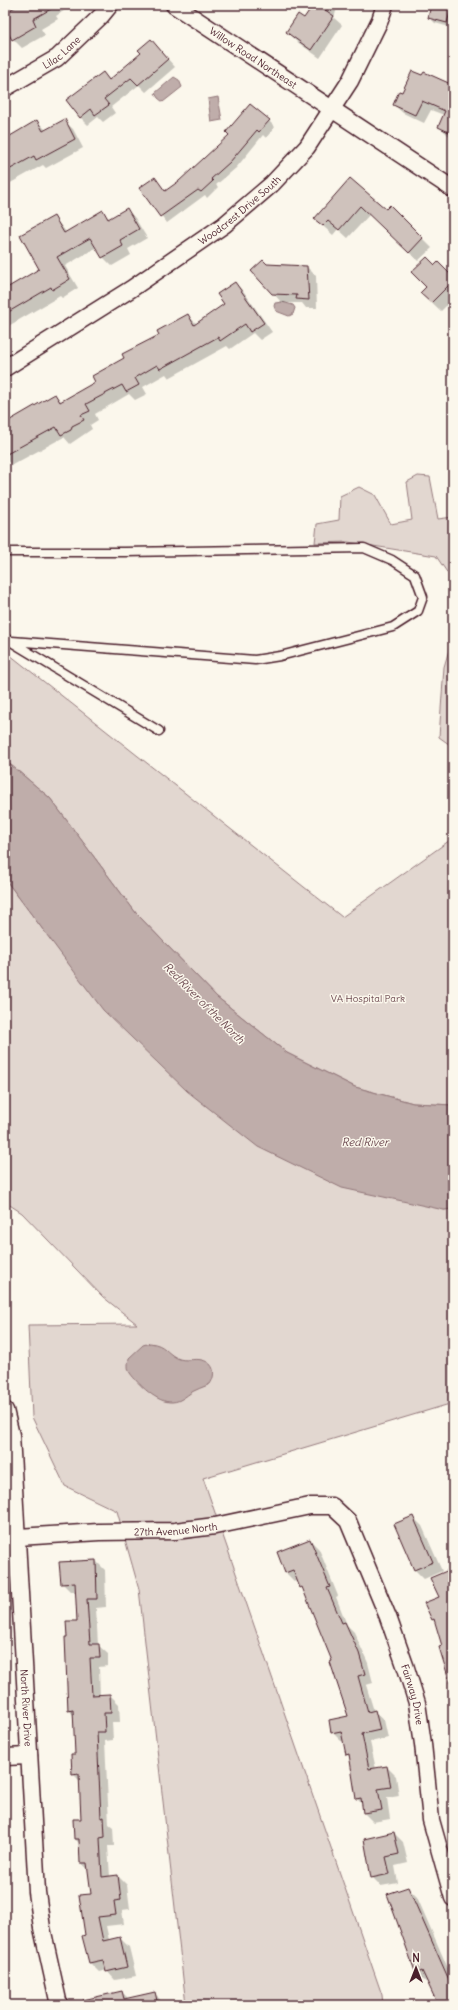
<svg xmlns="http://www.w3.org/2000/svg" width="458" height="2010" font-family="Delius,sans-serif">
  <style>
    .green { fill: #e2d7d0; stroke: #967b7e }
    .water { fill: #bfadaa; stroke: #907477 }
    .shadow { fill: #0003 }
    .building { fill: #cfc2bc; stroke: #4a1f2b }
    .lines { fill: none; stroke-linecap: round; stroke-linejoin: round }
    .lane-casing { stroke: #4a1f2b; stroke-width: 11 }
    .street-casing { stroke: #4a1f2b; stroke-width: 19 }
    .lane { stroke: #fbf7ec; stroke-width: 8 }
    .street { stroke: #fbf7ec; stroke-width: 16 }
    .labels { text-anchor: middle; dominant-baseline: central; stroke-width: 3; stroke-linejoin: round; paint-order: stroke }
    .street-label { font-size: 10px; fill: #4a1f2b; stroke: #fbf7ec }
    .park-label { font-size: 10px; fill: #704d54; stroke: #fbf7ec }
    .water-label { font-size: 11px; font-style: italic; fill: #6d4a51; stroke: #fbf7ec }
  </style>
  <rect width="100%" height="100%" fill="#fbf7ec"/>
  <filter id="ink" filterUnits="userSpaceOnUse"><feTurbulence type="fractalNoise" baseFrequency=".025" numOctaves="2"/><feDisplacementMap in="SourceGraphic" scale="8" xChannelSelector="R" yChannelSelector="G"/><feConvolveMatrix kernelMatrix="1 2 1 2 8 2 1 2 1" color-interpolation-filters="sRGB"/></filter>
  <g filter="url(#ink)">
    <path class="green" d="M418 476 430 477 438 519 453 517V581L436 556 348 542 315 543 317 524 339 520 340 496 359 487 375 495 391 524 412 520 407 482Z
      M453 636V747L439 737 444 667Z
      M5 651 342 917 453 838V1105L413 1103 355 1087 287 1053 217 997 136 913 50 798 5 760Z
      M5 879 44 931 444 1210 453 1209V1403L203 1478 382 1995 383 2005H186L139 1589 117 1511 65 1486 32 1417 28 1325 137 1324 103 1297 22 1213 5 1202Z"/>
    <path class="water" d="M174 77 179 80 182 87 163 102 158 98 155 93Z
      M218 97 222 120 211 122 208 99Z
      M282 302 293 305 295 308 293 314 289 316 276 311 274 306 275 303Z
      M5 760 50 798 136 913 217 997 287 1053 355 1087 413 1103 453 1105V1209L444 1210 342 1188 258 1147 187 1091 103 1010 5 879Z
      M150 1343C166 1345 165 1352 177 1358 185 1362 194 1358 202 1360 215 1363 216 1375 210 1384 206 1386 200 1388 196 1390 188 1393 182 1402 172 1402 157 1403 138 1384 130 1373 127 1368 128 1363 129 1358L143 1345Z"/>
    <path class="shadow" d="M20 5H62L65 10 56 16 58 19 41 29 45 35 22 48 13 39 5 25V14Z
      M315 5H338L334 18 342 25 320 58 296 41 287 32 305 20Z
      M433 5H453V28L435 23 429 17Z
      M158 48 175 67 146 92 139 85 111 107 115 113 103 122 98 117 88 125 80 117 103 73 110 80Z
      M453 91V138L448 135 439 126 444 115 431 110 424 123 403 113 394 105Z
      M37 121 46 130 64 121 73 129 83 148 46 168 43 165 5 186V140Z
      M269 121 275 127 266 138 263 135 236 168 216 185 218 187 207 198 205 195 167 223 141 189 155 179 166 192Z
      M350 179 386 210 390 206 432 248 418 261 370 214 348 238 338 229 333 235 315 219Z
      M127 210 135 218 147 238 128 249 131 255 112 266 103 257 97 247 65 266 78 288 62 298 60 296 5 328V290L40 269 54 217 66 232 102 212 110 219Z
      M267 265 307 267 316 276 317 308H306L302 303H282L273 293Z
      M435 266 453 278V299L441 311 422 293 427 287Z
      M235 283 244 292 272 332 260 340 253 333 230 349 227 346 169 378 166 374 143 387 147 394 135 400 129 394 95 414 98 420 90 425 92 429 70 444 64 437 12 465 5 459V424L55 395 62 402 97 383 126 358 188 316 197 324 226 304Z
      M413 1517 422 1526 442 1571 424 1579 415 1570 395 1525Z
      M310 1540 319 1549 338 1596 336 1597 347 1625 354 1632 368 1663 373 1683 366 1685 374 1711 384 1720 388 1738 370 1742 376 1769 387 1767 396 1776 399 1796 387 1798 390 1819 373 1822 364 1813 363 1805 357 1799 350 1758 347 1754 344 1741H341L332 1732 349 1717 331 1663 334 1662 304 1590 298 1581 295 1582 286 1573 278 1553Z
      M96 1561 105 1570 106 1607 96 1608 98 1645 108 1654V1666L99 1667 100 1696 110 1695 119 1704 120 1722H112L113 1740 105 1741 109 1824 113 1827 114 1846H108L110 1877 118 1876 127 1885 130 1909 122 1910 124 1924 106 1926 109 1940 120 1938 129 1947 136 1976 115 1980 106 1970 99 1972 90 1963 83 1936H86L92 1895 89 1870 81 1863 80 1844 75 1839 82 1820 80 1781 73 1774 76 1755 74 1716 69 1710 68 1638 78 1622 76 1592H71L62 1583 60 1562Z
      M449 1571 453 1575V1690L440 1648 443 1647 436 1623 432 1619Z
      M394 1833 403 1842 408 1863 395 1866 398 1883 381 1886 372 1877Z
      M408 1888 417 1897 453 1980V2005H439L428 1982H426L417 1974 411 1961Z
      M122 1992 129 1999 155 1993 164 2005H99Z"/>
    <path class="building" d="M18 5H58L33 19 36 26 12 40 5 27V13Z
      M313 5H318L334 16 311 50 286 32 298 14 304 18Z
      M431 5H452L447 23 428 18Z
      M151 39 168 59 138 85 131 78 104 99 109 105 95 115 91 109 80 118 66 100 103 72 109 80 141 53 138 50Z
      M412 71 422 75 424 72 453 85V134L438 127 445 111 422 101 415 115 393 105 399 91 402 92Z
      M250 104 270 120 259 132 257 130 230 162 211 179 213 181 201 192 198 190 160 217 139 188 155 177 165 191 179 181 229 135 226 132Z
      M65 119 75 139 36 160 34 156 5 172V139L37 120 43 131Z
      M350 178 386 209 390 205 423 238 409 253 360 206 339 230 328 221 323 226 314 219Z
      M127 208 139 229 120 240 123 246 102 258 90 238 57 257 70 279 52 290 51 287 5 314V289L39 269 20 235 54 216 64 233 103 210 108 219Z
      M427 257 435 265 438 262 453 277V281L431 303 420 293 426 287 411 272Z
      M263 260 267 264 307 266 309 300 296 299 297 295 272 294 251 271Z
      M235 282 264 323 250 332 245 324 220 341 218 337 160 369 157 365 135 378 139 385 126 392 122 385 86 404 90 411 81 415 84 420 72 426 71 430 61 435 56 427 5 455V423L55 394 60 402 95 382 92 376 124 358 122 354 159 335 157 331 188 314 194 325 224 304 217 294Z
      M413 1516 433 1562 414 1570 394 1524Z
      M310 1539 330 1587 327 1588 342 1623 345 1622 359 1653 365 1674 358 1676 368 1712 375 1710 380 1730 362 1734 369 1769 387 1766 391 1787 378 1789 382 1810 363 1813 361 1798 356 1799 349 1754 346 1755 341 1731 331 1733 329 1720 348 1716 330 1662 332 1661 302 1587 300 1588 293 1570 285 1573 277 1552Z
      M96 1560 97 1599H87L90 1644H99L100 1658H90L92 1695 110 1694 111 1713H104L105 1732H97L101 1818 104 1817 105 1837 100 1838 102 1877 118 1875 121 1900 114 1901 116 1915 98 1917 103 1941 120 1937 127 1967 106 1972 103 1960 89 1963 82 1936 85 1935 79 1895 91 1894 87 1863H80L79 1839H74L73 1819H81L79 1774 72 1775 71 1754H75L73 1710 68 1711 65 1637H67L66 1621H77L75 1583 61 1584 59 1562Z
      M449 1570 453 1579V1683H450L439 1647 442 1646 434 1619 432 1620 424 1603 439 1597 430 1578Z
      M394 1832 399 1854 386 1857 390 1874 371 1878 364 1839Z
      M408 1887 453 1989V2001L445 2005H438L422 1971 416 1974 387 1894Z
      M122 1991 124 1999 155 1992 158 2005H84L83 2000Z"/>
    <g class="lines">
      <g class="lane-casing">
        <path id="lane" d="M5 552H125L364 548 392 560 415 575 423 597 418 611 393 627 280 656 255 660 12 641
          M5 638 159 731"/>
      </g>
      <g class="street-casing">
        <g id="street">
          <path id="s1" d="M174 5 453 189"/>
          <path id="s2" d="M5 88 57 58 101 16 110 5"/>
          <path id="s3" d="M5 368 131 289 224 225 272 184 307 147 350 81 380 20 385 5"/>
          <path id="s4" d="M5 1410 11 1435 37 1892 42 1928 59 2005"/>
          <path id="s5" d="M18 1537 99 1532 175 1531 215 1526 310 1506H332L348 1521 388 1617 406 1668 417 1703 423 1744 431 1820 453 1898"/>
          <path d="M5 1757 29 1756"/>
        </g>
      </g>
      <use href="#lane" class="lane"/>
      <use href="#street" class="street"/>
    </g>
  </g>
  <g class="labels">
    <g class="street-label">
      <text stroke="none"><textPath href="#s2" startOffset="67">Lilac Lane</textPath></text>
      <text stroke="none"><textPath href="#s1" startOffset="95">Willow Road Northeast</textPath></text>
      <text stroke="none"><textPath href="#s3" startOffset="283">Woodcrest Drive South</textPath></text>
      <text stroke="none"><textPath href="#s5" startOffset="158">27th Avenue North</textPath></text>
      <text stroke="none"><textPath href="#s5" startOffset="524">Fairway Drive</textPath></text>
      <text stroke="none"><textPath href="#s4" startOffset="299">North River Drive</textPath></text>
    </g>
    <g class="park-label">
      <text x="368" y="998">VA Hospital Park</text>
    </g>
    <g class="water-label">
      <text transform="translate(204 1003) rotate(45)">Red River of the North</text>
      <text x="365" y="1142">Red River</text>
    </g>
  </g>
  <rect width="458" height="2010" fill="none" stroke="#fbf7ec" stroke-width="20"/>
  <rect x="10" y="10" width="438" height="1990" fill="none" stroke="#4a1f2b" stroke-width="1.5" filter="url(#ink)"/>
  <g transform="translate(416 1968)" stroke="#fbf7ec" stroke-width="3" paint-order="stroke">
  <path d="M0-3L7 15L0 10L-7 15Z" fill="#4a1f2b"/>
  <text y="-6" font-size="11" font-weight="bold" text-anchor="middle" fill="#4a1f2b">N</text>
  </g>
</svg>
